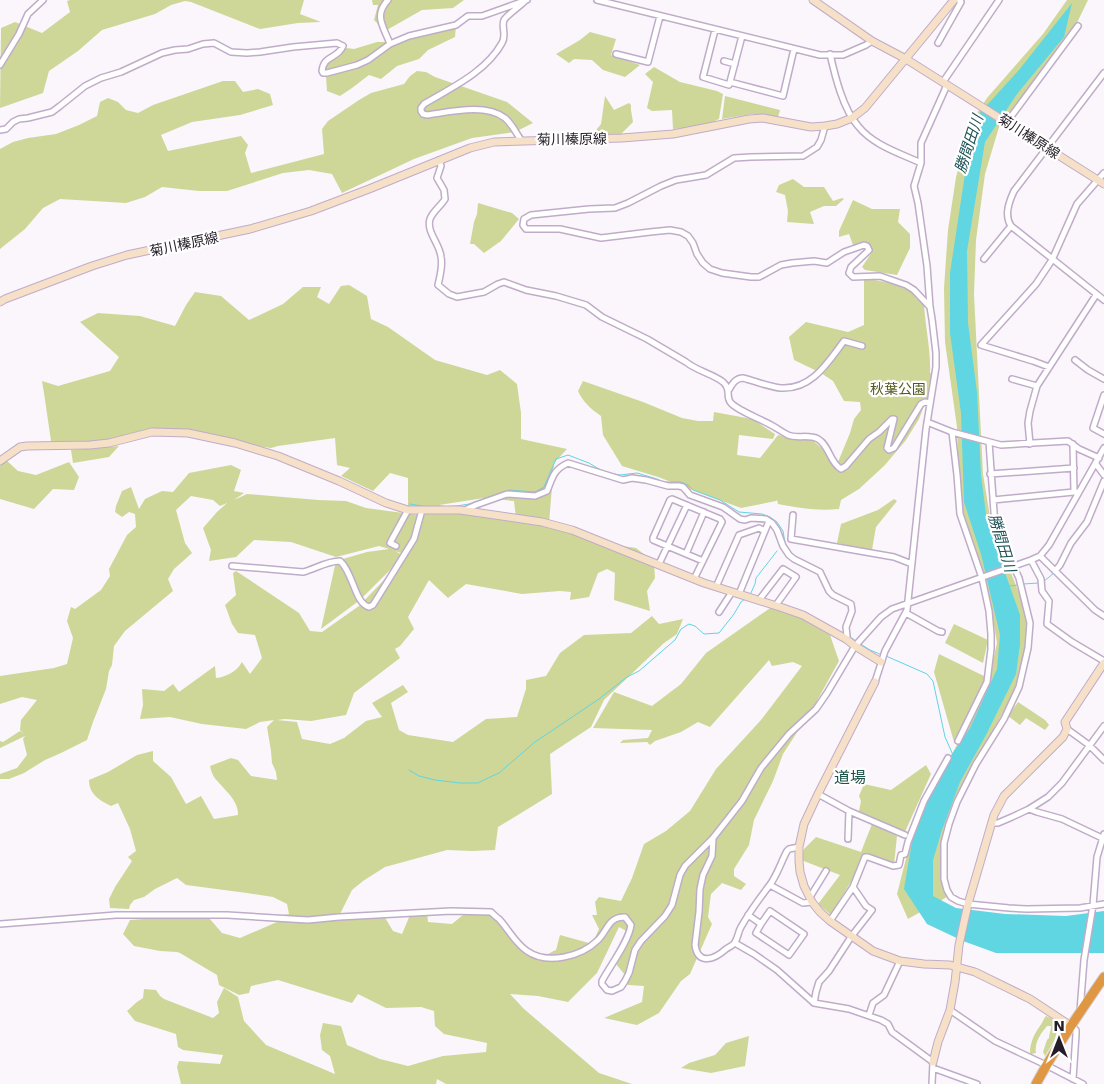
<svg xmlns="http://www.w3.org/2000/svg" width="1104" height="1084" font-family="'DejaVu Sans','Noto Sans JP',sans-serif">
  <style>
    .green { fill: #ced797; fill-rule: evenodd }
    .water { fill: #5fd6e1 }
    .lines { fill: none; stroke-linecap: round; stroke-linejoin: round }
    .stream { stroke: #5fd6e1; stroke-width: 1 }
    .street-casing { stroke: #c0acc9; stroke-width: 8 }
    .secondary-casing { stroke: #c0acc9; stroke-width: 9 }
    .highway-casing { stroke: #d3d2d4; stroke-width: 11 }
    .street { stroke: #fff; stroke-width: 5 }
    .secondary { stroke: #f6e0c7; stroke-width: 7 }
    .highway { stroke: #e09743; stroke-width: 9 }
    .labels { text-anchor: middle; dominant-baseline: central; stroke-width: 4.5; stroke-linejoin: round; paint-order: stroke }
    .street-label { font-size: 14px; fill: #251e28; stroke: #fff }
    .park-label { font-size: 14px; fill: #53581c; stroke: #fff }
    .water-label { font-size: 15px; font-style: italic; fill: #1f5357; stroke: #fff }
    .quarter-label { font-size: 16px; fill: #1c5349; stroke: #fff }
  </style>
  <rect width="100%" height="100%" fill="#faf6fc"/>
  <path class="green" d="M70 0H304L300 14 321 22 298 23 260 29 191 2 185 1 171 5 155 14 102 30 78 51 49 71 43 93 0 108 1 28 15 22 42 33 70 12 67 1Z
    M372 0H464L453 8 422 10 385 31 374 20 378 5H373Z
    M1067 0H1088L1072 33 999 127 985 174 976 240 974 294 983 474 991 523 1023 603 1027 627 1021 678 967 780 940 863 947 897 908 919 897 894 909 847 945 768 980 700 991 670 997 643 987 585 970 536 959 498 957 427 945 342 944 288 948 230 956 177 972 121 987 98 1043 34Z
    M456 25 455 37 428 50 419 59 397 66 381 79 369 75 352 88 340 96 327 91 325 61 346 48 354 49 377 42H388Z
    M590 32 616 39 611 55 640 65 625 77 603 70 592 60 574 59 569 63 556 54 580 40Z
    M654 67 680 82 717 91 723 94 719 119 705 126 673 129 672 110 652 111 647 108 653 82 645 74Z
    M417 71 426 72 435 77 507 102 533 123 515 132 472 138 414 159 342 193 332 174 309 170 283 173 227 191H199L162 187 145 197 126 203 60 199 43 208 25 229 0 249V149L13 142 28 138 56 134 79 125 97 116 100 102 108 98 118 102 126 110 138 113 153 105 223 81H235L243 92 258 89 270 94 273 105 240 115 192 122 161 135 168 151 241 136 248 145 245 153 251 173 324 154 322 129 328 121 359 100 371 93 404 84 410 76Z
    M605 96 614 110 629 103 631 105V110L633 122 619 136 593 134 601 124Z
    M725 96 780 110 778 117 752 114 722 119Z
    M793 179 804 187H824L833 201 842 198 844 199 836 206H824L810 212 814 224 787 222 788 211 785 195 776 192 779 185Z
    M853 200 872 209H900L898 222 910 234V248L897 275 865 270 862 267 872 252 869 243 853 245 849 234 839 237V231Z
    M478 203 512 213 519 219 501 241 484 253 474 244H470L474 222 477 214Z
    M869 279 891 283 912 291 917 299 924 303C925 327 931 349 930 373L935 375 930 403H925L919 419 906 440 885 465 859 489 841 500 839 509C816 511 801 508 778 504L777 500 776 501 741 508 658 477 622 466 603 435 601 416C591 409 583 402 578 391L583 381 643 402 682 418 698 421H713L714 412 752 419 775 434 773 439 739 435 737 455 760 458 778 435 786 437 811 439 838 462 850 433 854 419 861 410 860 402 844 401 833 381 821 373 794 360 789 337 806 322 848 332 864 325V280Z
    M349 285 367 296 371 319 388 327 435 360 487 375 500 370 517 384 521 413V439L567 449 554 463 549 523 602 543 636 548 654 562 655 578 647 591 650 611 614 600 615 573 607 569 598 573 589 597 570 600 571 592 560 591 522 594 466 584 448 598 429 580 408 617 414 629 400 646 395 649 400 658 354 693 346 715 311 721 285 719 277 720 297 722 302 739 330 744 344 738 366 721 382 717 372 703 403 685 408 692 391 703 399 730 408 735 453 742 486 719 517 717 526 689V680L546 676 560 653 584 635 631 633 652 616 659 624 683 619 677 634 664 643 604 700 591 727 550 754 552 794 498 827 495 850 472 851 447 850 385 867 363 881 352 890 339 916H384L393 931 402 934 410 915 427 913 428 922 452 924 464 914V910C476 911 488 910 497 919 510 930 527 959 545 955 549 954 553 951 556 950L560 935 589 943 593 942 599 929 592 915H597L595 902 599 897 621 901 632 878 644 844 666 831 690 811 716 769 761 720 802 666 793 662 772 666 769 660 710 727 698 722 681 732 655 741 650 745 647 742 620 743 623 740 648 738 652 730 593 728 614 692 652 706 681 684 706 653 773 606 801 618 830 635 839 661 814 706 783 754 773 781 754 820 749 845 734 869V876L746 884 741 890 722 883 711 894 708 917 712 924 690 974 681 981 659 1013 637 1025 604 1018 642 1002 644 986 628 985 625 975 616 964 628 932 619 927 597 973 568 1002 538 996 510 994 524 1009 599 1073 632 1084H446L437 1079 436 1084H181L177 1067 179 1061 220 1064 223 1055 183 1050 178 1047 176 1034 135 1021 127 1011 137 1002 143 998 144 989 156 990 160 996 164 999 213 1018 219 1013 217 1002 224 988 238 997 244 1021 266 1045 335 1074 330 1056 322 1050 320 1035 323 1023 341 1026 347 1045 380 1059 408 1066 443 1056 486 1052 487 1043 444 1034 435 1026 434 1011 421 1007 386 1008 358 994 352 1003 278 980 251 986 249 993 239 995 219 985 217 975 180 953 177 952 160 951 134 946 123 934 130 920 185 916 209 918 222 933 240 938 277 922V916L289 914 287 904 273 897 247 893 186 885 177 878 155 889 144 897 134 900 130 905 129 909 110 908 109 899 115 887 132 861 128 857 136 851 130 829 118 803 111 806C99 800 89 794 89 780L108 772 137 755 153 751V761L171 777 186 804 201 796 214 819 238 815C239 800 223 789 214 777 212 774 211 770 210 766L231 758 238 760 251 776 277 780 276 772 272 763 271 751 267 727 274 720 260 722 246 729 202 724 170 717 140 719 143 705 142 689 164 691 173 684 179 692 215 666 216 678C227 677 237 671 242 662L250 674 262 658 255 635 238 633 232 624 225 605 236 595 233 573 236 571 299 613 310 631 322 632 359 606 407 556 411 541 404 554 395 551 404 556 360 600 321 629 336 561 367 552 389 549 379 546 336 557 291 542 254 540 236 557 209 561 211 550 203 528 217 512 227 503 220 506 213 500 191 496 176 510 185 543 192 553 174 569 168 579 173 591 125 631 114 646 112 665 109 671 106 689 93 722 87 740 61 753 45 760 24 773 9 779H0V774L17 768 27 755 23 739 25 736 0 748V741L3 742 20 731 24 734 20 730 21 720 37 700 22 697 0 704V676L54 668 67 664 73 638 67 621 71 607 75 609 101 590 110 576 109 569 127 535 136 527 135 514 129 512 122 517 115 512 116 506 122 491 131 487 139 509 145 499 162 491 173 492 189 473 231 465 241 470 234 491 244 493 234 500 247 494 318 500 346 501 366 508 418 515 421 508 408 510V478L390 473 373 491 341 476 350 468 337 465 335 438 278 446 271 448 150 430 109 443 51 441 44 393 42 381 58 386 110 371 119 357 80 322 98 313 140 316 175 326 186 305 195 292 221 296 249 320 283 304 303 287H321L317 297 329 304 341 286ZM484 498 514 501 516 518 439 505Z
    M119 446 109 457 73 463 71 450Z
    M6 460 18 471 36 475 69 462 79 477 74 490 53 489 34 509 0 499V465Z
    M894 499 897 501 876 527 872 550 837 543 841 524 878 510Z
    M954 624 988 640 983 663 945 643Z
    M939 654 986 677 959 738 954 742 934 672Z
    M1018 702 1045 720 1049 725 1045 730 1026 718 1020 725 1008 716Z
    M926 765 931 774 904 834 879 826 897 836 894 865 867 855 831 915 818 904 840 875 801 860 804 849 816 837 861 852 872 824 858 816 861 801 859 796 864 784 891 790Z
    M1046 1016 1057 1021C1058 1038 1053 1043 1045 1056L1043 1052 1047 1040 1049 1038C1049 1034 1051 1031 1051 1026H1047C1041 1033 1034 1043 1036 1053L1031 1054 1030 1053C1030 1043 1034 1034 1040 1026 1043 1022 1043 1019 1046 1016Z
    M749 1036 745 1066 711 1073 681 1068 689 1063 715 1055 726 1043Z"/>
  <path class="water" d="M1072 3 1064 37 1017 94 985 142 967 251 968 323 977 392 981 475 987 522 1020 615V644L1016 674 986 735 960 782 942 830 933 860V896L956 908 1005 914 1066 916 1104 911V953H996L963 941 927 924 904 889 913 836 924 801 945 764 970 728 997 669 1000 635 981 554 964 502 961 413 950 333V273L965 174 979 114 1019 70Z"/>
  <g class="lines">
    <path class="stream" d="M410 504 428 507
      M439 507 457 506 469 504 509 490 535 492 544 487 556 459 568 455 589 463 604 472 620 475 637 473 657 479 663 482H681L688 485 693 490 720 500 739 512 762 514 770 517 777 522 783 531 785 543 791 553
      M815 567C822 570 824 573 827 580
      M1043 582 1054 573
      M1023 584 1039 583
      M1009 586 1019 585
      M833 592 852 602
      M750 595 755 584 756 578 777 551
      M849 636 856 641
      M859 643 870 650 882 655
      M886 656 927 674 933 681 945 737 953 755
      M409 770 419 776 435 780 460 783H478L488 778 499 773 535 742 599 699 627 677 639 671 675 640 681 629 689 624 695 626 704 634 719 633 734 614 741 602 745 599"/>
    <g class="street-casing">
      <path id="street" d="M388 0C373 16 384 27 390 44
        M597 0 820 55H843L866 45 872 41
        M715 30 703 77 729 85 730 82
        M742 36 730 82 783 96 794 49
        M938 43 961 2 959 0
        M616 54 648 62 660 16
        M830 54C835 76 843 109 858 126 873 145 899 153 921 163
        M724 61 735 64
        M0 65 19 34 28 14 43 0
        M1104 73 1014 191C1009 202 1004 215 1011 226L1104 300
        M943 82 999 0
        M1007 122 1078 26
        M825 126 821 140 817 147 803 156 751 157 734 158 706 175 676 180 661 186 628 203 615 208 589 209 531 215 524 219 523 225 526 229H560L601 238 650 232 670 230 681 232 688 236 693 243 697 254 703 263 710 269 722 273 751 277H759L781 265 792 263 814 261 827 263 844 252 864 245 867 246 869 250 867 252 851 267 849 273 853 277 880 276 906 285 914 290 930 307
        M0 130 6 129 13 122 19 119 28 118 52 112 60 106 85 86 101 78 121 72 162 53 175 50 188 49 203 44 214 43 231 52 247 53 260 52 293 47 337 43 343 46C337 60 324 54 322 71L323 73H327L357 65 368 60 390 44 409 36 456 25 468 16H482L527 0
        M521 140C516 133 512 124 505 118 485 103 450 112 427 115L423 114 421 111V108L424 104C451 88 486 72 502 43 507 35 501 27 504 20 506 16 520 6 524 2
        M439 160 441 166 437 178 444 190 445 199C441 206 433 211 430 219 426 232 440 244 441 257 443 266 440 276 438 285L449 294 457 297 484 292 498 284 504 282 526 290 556 296 586 305 602 317 647 339 686 362C697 371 713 374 723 382 732 390 725 397 731 403 738 411 761 419 771 425 777 428 782 432 788 435 796 439 809 434 818 439 829 445 830 463 841 469L846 466 869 439 879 432 892 419H894L887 448 889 450 894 448 921 404 925 402 930 403
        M984 259 1011 226
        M1075 360 1088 370 1104 379
        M1049 367 1033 361 981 345 1036 284 1052 260 1077 204 1104 173
        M1012 379 1037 386
        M728 391C732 385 735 378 743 378 755 381 769 387 781 388 812 390 828 362 844 341L862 346
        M1104 395 1093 428 1104 434
        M927 422 952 432 1001 445 1068 441 1079 449 1099 458
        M952 432 957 475 960 514 982 578 989 611 991 634V649L987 682 958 741
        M989 442 995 526 1019 578 1030 623 1028 648 1019 687 1004 719 976 764 957 802 949 824 944 843V879L947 890 951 897 958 901 968 904 1009 908 1027 909 1080 908 1104 904
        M1030 444 1028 423 1030 411 1037 386 1096 295
        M1073 444 1074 492H1076
        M1096 464 1104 475
        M990 474 1074 468
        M993 500 1074 492
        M465 510 476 505 507 494 535 496 547 491C553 477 553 470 568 463L623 480 632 478 646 480 668 486H679L683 487 690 495 723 507 740 519 745 520 751 518 766 519 772 523 777 530 783 546 789 555 794 559 820 572 829 591 833 595 851 604 852 611 846 627 847 636 845 638
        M793 515 791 539 894 557 912 564
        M396 546 390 543 391 541 408 510
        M686 554 704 512
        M1040 556 1095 610 1104 616
        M1031 560 1041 579 1042 591 1049 601 1047 624 1072 642 1104 661
        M659 564 687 505
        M232 566 303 572C315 569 327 561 340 561 353 572 355 604 369 607L373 605 414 539 422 510
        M1055 571 1060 565 1071 543 1087 522 1104 481
        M694 579 722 522 720 519 672 499 670 500 653 538V540L703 561
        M716 587 739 535 759 528 765 531
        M739 594 769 521
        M759 600 783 569 796 577 776 605
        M719 612 732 592
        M906 613 938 631 942 632
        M875 682 885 651 907 610 926 429 936 367V353L932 319 930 307 927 266 918 203 914 186 921 163V143L947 85
        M1067 729 1089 745 1104 760
        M818 794 849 811 905 835
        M1029 809 1037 812 1062 819 1102 838
        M992 823H998L1012 817 1029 809 1048 797 1062 783 1104 726
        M713 838 712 856 703 875 700 889 699 912 695 945C698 966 715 959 726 949 729 947 734 945 735 942 738 938 738 932 741 927 749 913 759 899 769 886 777 876 781 862 787 851L789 849 799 847
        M848 839 849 811
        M770 885 803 903 812 902
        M810 897 826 871
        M748 915 761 924 770 911 804 934 789 955 756 933 761 924
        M830 921 853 887
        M0 924 116 915H227L308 920 339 917 451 911 491 912C493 914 496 917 499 919 509 930 515 943 527 951 547 965 581 957 598 940 608 930 608 917 625 917L631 925C629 941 610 966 602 981V984L607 990 612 991 621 987 625 981 629 973 635 950 641 941 665 916 672 905 680 875 685 866 713 838 742 801 761 768 789 734 816 709 827 693 855 646 881 617 892 609 1031 560 1040 556 1049 545 1104 448
        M735 943 754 954 777 970 814 1003 849 1009 881 1020 888 1024 892 1032 933 1062 932 1084
        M814 1003 816 992 819 982 829 971 851 937 872 910 866 906 853 887 865 857H868L893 866 899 865 901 855 905 854 908 842 924 801 948 758
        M950 1010 995 1041 1046 1065 1083 1084
        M1080 1011 1084 960 1093 905 1097 857 1104 834
        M869 1015 873 1003 884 995 900 961
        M1071 1026 1076 1030V1034L1073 1079
        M933 1068 977 1084"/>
    </g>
    <g class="secondary-casing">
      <path id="secondary" d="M813 0 872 41 906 59 1104 184
        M0 302 5 299 92 266 127 255 250 229 311 211 369 189 470 148 494 142 622 138 673 134 749 119 763 118 811 127 825 126 837 124 852 118 865 108 954 0
        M0 461 20 447 27 446 90 445 109 443 152 432 188 433 235 443 278 456 300 465 339 481 386 503 408 510H460L542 522 572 530 704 583 783 608 803 615 846 639 855 646 881 662
        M875 682 818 794 804 824 799 847V861L800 872 804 886 812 902 820 912 830 921 873 951 900 961 924 964 950 965 975 972 1030 999 1071 1026
        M933 1062 938 1042 950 1010 955 982 959 945 968 904 994 815 1004 796 1063 737 1067 729 1065 722 1104 663"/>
    </g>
    <g class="highway-casing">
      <path id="highway" d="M1036 1084C1056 1047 1080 1012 1104 977"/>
    </g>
    <use href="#street" class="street"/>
    <use href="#secondary" class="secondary"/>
    <use href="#highway" class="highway"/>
  </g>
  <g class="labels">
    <g class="street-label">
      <text transform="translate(1029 136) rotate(33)">菊川榛原線</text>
      <text transform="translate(572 139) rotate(-1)">菊川榛原線</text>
      <text transform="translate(184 244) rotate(-12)">菊川榛原線</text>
    </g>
    <g class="park-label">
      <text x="898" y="389">秋葉公園</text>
    </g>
    <g class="water-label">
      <text transform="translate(969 144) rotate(-72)">勝間田川</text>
      <text transform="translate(1002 543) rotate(73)">勝間田川</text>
    </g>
    <g class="quarter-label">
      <text x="850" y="777">道場</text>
    </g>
  </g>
  <g transform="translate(1059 1039)" stroke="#ffffff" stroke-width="4" paint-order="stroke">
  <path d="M0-4L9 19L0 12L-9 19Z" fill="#251e28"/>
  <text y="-8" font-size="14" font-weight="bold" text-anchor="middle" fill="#251e28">N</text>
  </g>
</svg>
